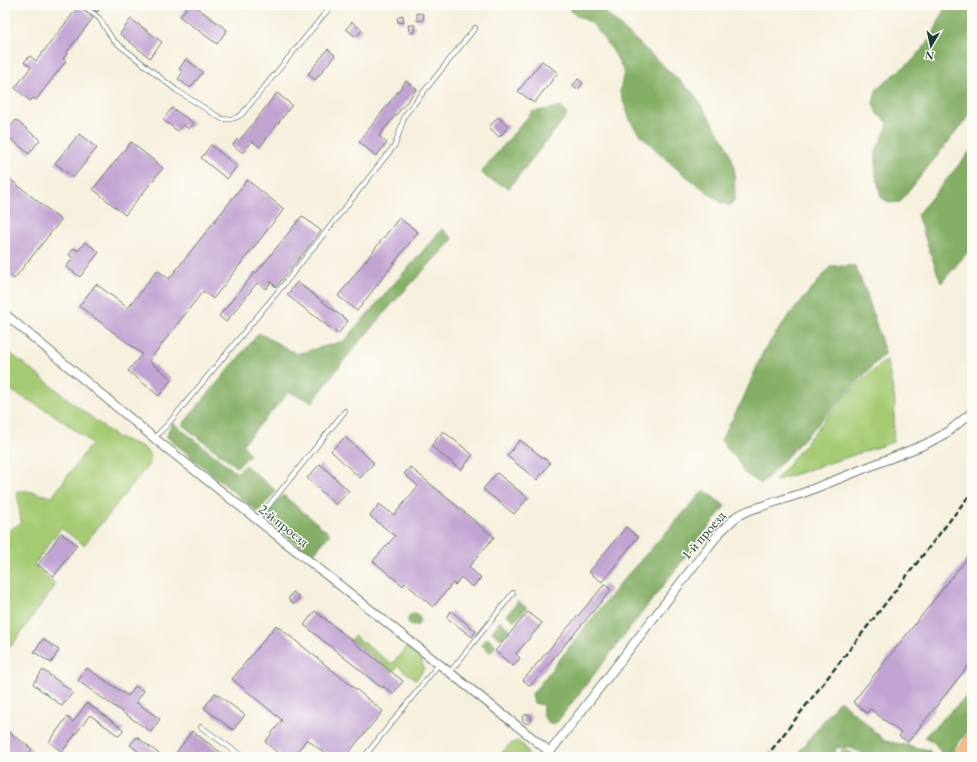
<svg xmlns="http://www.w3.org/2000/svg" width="977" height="762" font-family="'EB Garamond',serif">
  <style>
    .green { fill: #a6ca73; stroke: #628454 }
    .forest { fill: #84ae65; stroke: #52764c }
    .building { fill: #c1a3d2 }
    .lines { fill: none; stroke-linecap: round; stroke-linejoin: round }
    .lane-casing { stroke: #6a7c70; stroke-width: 5.5 }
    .street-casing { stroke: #6a7c70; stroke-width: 10 }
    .primary-casing { stroke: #6a7c70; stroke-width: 14 }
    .lane { stroke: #fff; stroke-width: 4 }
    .street { stroke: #fff; stroke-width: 8 }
    .primary { stroke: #f8bd89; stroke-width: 13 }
    .rail { stroke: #1f3d34; stroke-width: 2.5; stroke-dasharray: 6 3; stroke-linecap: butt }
    .labels { text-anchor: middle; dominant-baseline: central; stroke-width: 3; stroke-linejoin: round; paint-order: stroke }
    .street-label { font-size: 14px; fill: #1f3d34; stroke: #fdfcf7 }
  </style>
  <rect width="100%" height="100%" fill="#fdfcf7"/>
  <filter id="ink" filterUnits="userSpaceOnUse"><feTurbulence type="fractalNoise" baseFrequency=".025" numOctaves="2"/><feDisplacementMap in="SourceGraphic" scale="8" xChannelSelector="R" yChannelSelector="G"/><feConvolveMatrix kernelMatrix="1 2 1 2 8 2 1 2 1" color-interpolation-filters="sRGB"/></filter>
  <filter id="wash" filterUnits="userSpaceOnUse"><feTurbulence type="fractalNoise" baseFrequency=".012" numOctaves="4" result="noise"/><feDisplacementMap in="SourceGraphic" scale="16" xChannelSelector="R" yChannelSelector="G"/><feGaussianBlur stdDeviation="0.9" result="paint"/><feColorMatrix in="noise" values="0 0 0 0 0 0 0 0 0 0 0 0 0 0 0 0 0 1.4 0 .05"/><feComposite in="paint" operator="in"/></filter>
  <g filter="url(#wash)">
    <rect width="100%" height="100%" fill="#f6f0de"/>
    <path class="green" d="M5 349 115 436 143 447 150 455V463L84 545 61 528 34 565 56 585 12 645 5 647V533L21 523 17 491H28L52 497 92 443 53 414 5 387Z
      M887 360 895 401 893 442 775 481C810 439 842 392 887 360Z
      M354 636 392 664 407 646 421 657 424 669 416 680 398 666 393 672 351 639Z
      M517 741C525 746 527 748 528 757H499C504 749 509 744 517 741Z
      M842 749 860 757H842Z"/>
    <path class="forest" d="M568 5H592L604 11 694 94 726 144 734 165 735 198 730 206 722 203 678 170 638 133 630 120 620 92 624 71 613 51 592 23 574 14 568 7Z
      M946 5H972V112L900 202 889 203 881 197 876 175V151L889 123 877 114 873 103 877 88 913 60 932 37Z
      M561 107 567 115 509 188 487 178 481 172 532 112Z
      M972 149V247L941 283 917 215Z
      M442 229 453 239 393 303 345 359 313 402 289 392 243 444 250 455 237 467 182 425 259 333 297 354 344 341Z
      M831 266H855L867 294 885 353 761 484 744 473 737 458 727 449 721 440 743 399 764 350 787 318Z
      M173 423 237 473 245 465 276 491 258 512 167 437 169 429Z
      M704 490 725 506 557 722 552 724C543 720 542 714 543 705L534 703 532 694 622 581Z
      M283 495 330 534 312 556 264 517Z
      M518 601 527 608 515 621 507 615Z
      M408 620a6 6 0 1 1 12 0a6 6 0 1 1-12 0Z
      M500 621 510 629 501 639 492 632Z
      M487 638 492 641 496 645 492 651 490 652 481 645Z
      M972 691V726L948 757H944L934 742 924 737Z
      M840 700 885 741 929 750 934 757H870L849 747 835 748 836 757H795Z"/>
    <g id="blocks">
      <path class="building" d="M88 5H103L97 12Z
        M188 5H193L227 30 217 44 180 17Z
        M79 6 93 18 66 53 67 54 63 59 66 61 36 100 33 98 30 101 15 88 31 67 24 62 30 56 36 61Z
        M417 13 423 14 424 18 423 20 417 21Z
        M403 15 404 23 398 22 397 18Z
        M131 19 162 42 150 58 120 34Z
        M352 22 362 30 356 37 346 29Z
        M408 25H415L414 32 411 33 409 32Z
        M328 49 335 55 315 80 308 74Z
        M186 59 203 72 190 88 178 79 183 72 179 69Z
        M542 61 558 73 534 103 518 91Z
        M578 79 583 83 578 90 572 86Z
        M406 81 417 89 379 136 387 143 376 156 359 142Z
        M277 93 292 105 260 147 252 141 243 153 233 145 237 139 239 141Z
        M172 108 194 123 189 129 183 125 178 131 163 120Z
        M498 117 509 127 499 137 489 127Z
        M16 120 40 140 29 154 5 134Z
        M79 134 97 148 73 178 55 163Z
        M131 142 163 168 125 215 93 189Z
        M211 145 237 166 227 179 201 158Z
        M5 175 61 220 14 279 5 272Z
        M247 180 284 209 213 299 203 291 149 361 172 379 159 396 128 371 142 354 79 306 96 284 128 308 157 270 169 279Z
        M302 216 321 231 276 287 271 282 266 289 257 283 226 322 219 316 255 272 256 273Z
        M399 218 418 232 357 311 338 296Z
        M85 242 99 252 80 277 66 267 73 258 69 255 74 248 78 251Z
        M297 282 348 321 338 334 287 295Z
        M443 431 473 455 461 470 431 446Z
        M345 437 374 463 360 478 331 451Z
        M520 440 550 463 537 480 507 456Z
        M320 464 349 491 336 505 307 478Z
        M410 467 494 537 469 567 481 578 472 587 461 577 455 585 453 583 433 607 405 583 403 586 373 561 395 536 370 516 379 504 394 515 418 486 404 474Z
        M497 473 528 498 514 514 483 489Z
        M626 527 638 537 602 582 589 572Z
        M61 533 77 545 54 576 38 565Z
        M972 552V661L908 742 899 736 901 733 870 709 867 713 853 702Z
        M605 584 611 590 530 686 523 680Z
        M293 592 300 597 294 604 288 599Z
        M315 611 403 681 393 694 383 686 382 688 304 625Z
        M451 611 476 631 472 637 446 617Z
        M528 612 542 623 516 654 520 658 513 666 495 651Z
        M276 625 383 711 345 757H329L307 739 293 757H283L265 742 282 720 232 679Z
        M43 639 59 650 51 663 34 652Z
        M87 668 128 696 135 686 144 691 136 702 160 719 151 732 78 681Z
        M43 670 73 692 62 706 33 684Z
        M215 693 245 715 233 730 204 708Z
        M87 703 124 730 119 736 90 715 62 752 49 742 67 717 73 722Z
        M522.5 719a4.5 4.5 0 1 1 9 0a4.5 4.5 0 1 1-9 0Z
        M5 729 32 749 26 757H5Z
        M192 731 227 757H173Z
        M137 737 154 750 163 757H141L143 755 130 745Z"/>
    </g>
  </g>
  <g filter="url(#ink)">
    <use href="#blocks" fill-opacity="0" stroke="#6a7c70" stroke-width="1"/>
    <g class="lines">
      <g class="lane-casing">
        <path id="lane" d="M82 5 99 18 113 40 176 90 222 119C230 120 236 119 242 114L332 5
          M5 323 9 318
          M154 438 168 424 285 283 395 145 405 115 475 28
          M257 520 345 411
          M450 672 513 593
          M201 727 243 757
          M364 757 439 664"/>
      </g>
      <g class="street-casing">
        <path id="street" d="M5 314 154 438 550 752
          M546 757 720 532 737 516 750 510 803 493 926 444 948 432 972 412"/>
      </g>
      <g class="primary-casing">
        <path id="primary" d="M957 757 972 738"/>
      </g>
      <use href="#lane" class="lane"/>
      <use href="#street" class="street"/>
      <use href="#primary" class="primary"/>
      <path class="rail" d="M766 757 972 492"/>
    </g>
  </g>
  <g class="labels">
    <g class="street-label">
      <text transform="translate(284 525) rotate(38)">2-й проезд</text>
      <text transform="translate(703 535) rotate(-49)">1-й проезд</text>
    </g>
  </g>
  <rect width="977" height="762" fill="none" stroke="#fdfcf7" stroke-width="20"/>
  <g transform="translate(931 46) rotate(189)" stroke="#fdfcf7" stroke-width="3" paint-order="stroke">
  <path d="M0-3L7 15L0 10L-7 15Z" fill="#1f3d34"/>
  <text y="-6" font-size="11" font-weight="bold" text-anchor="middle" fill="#1f3d34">N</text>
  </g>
</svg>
